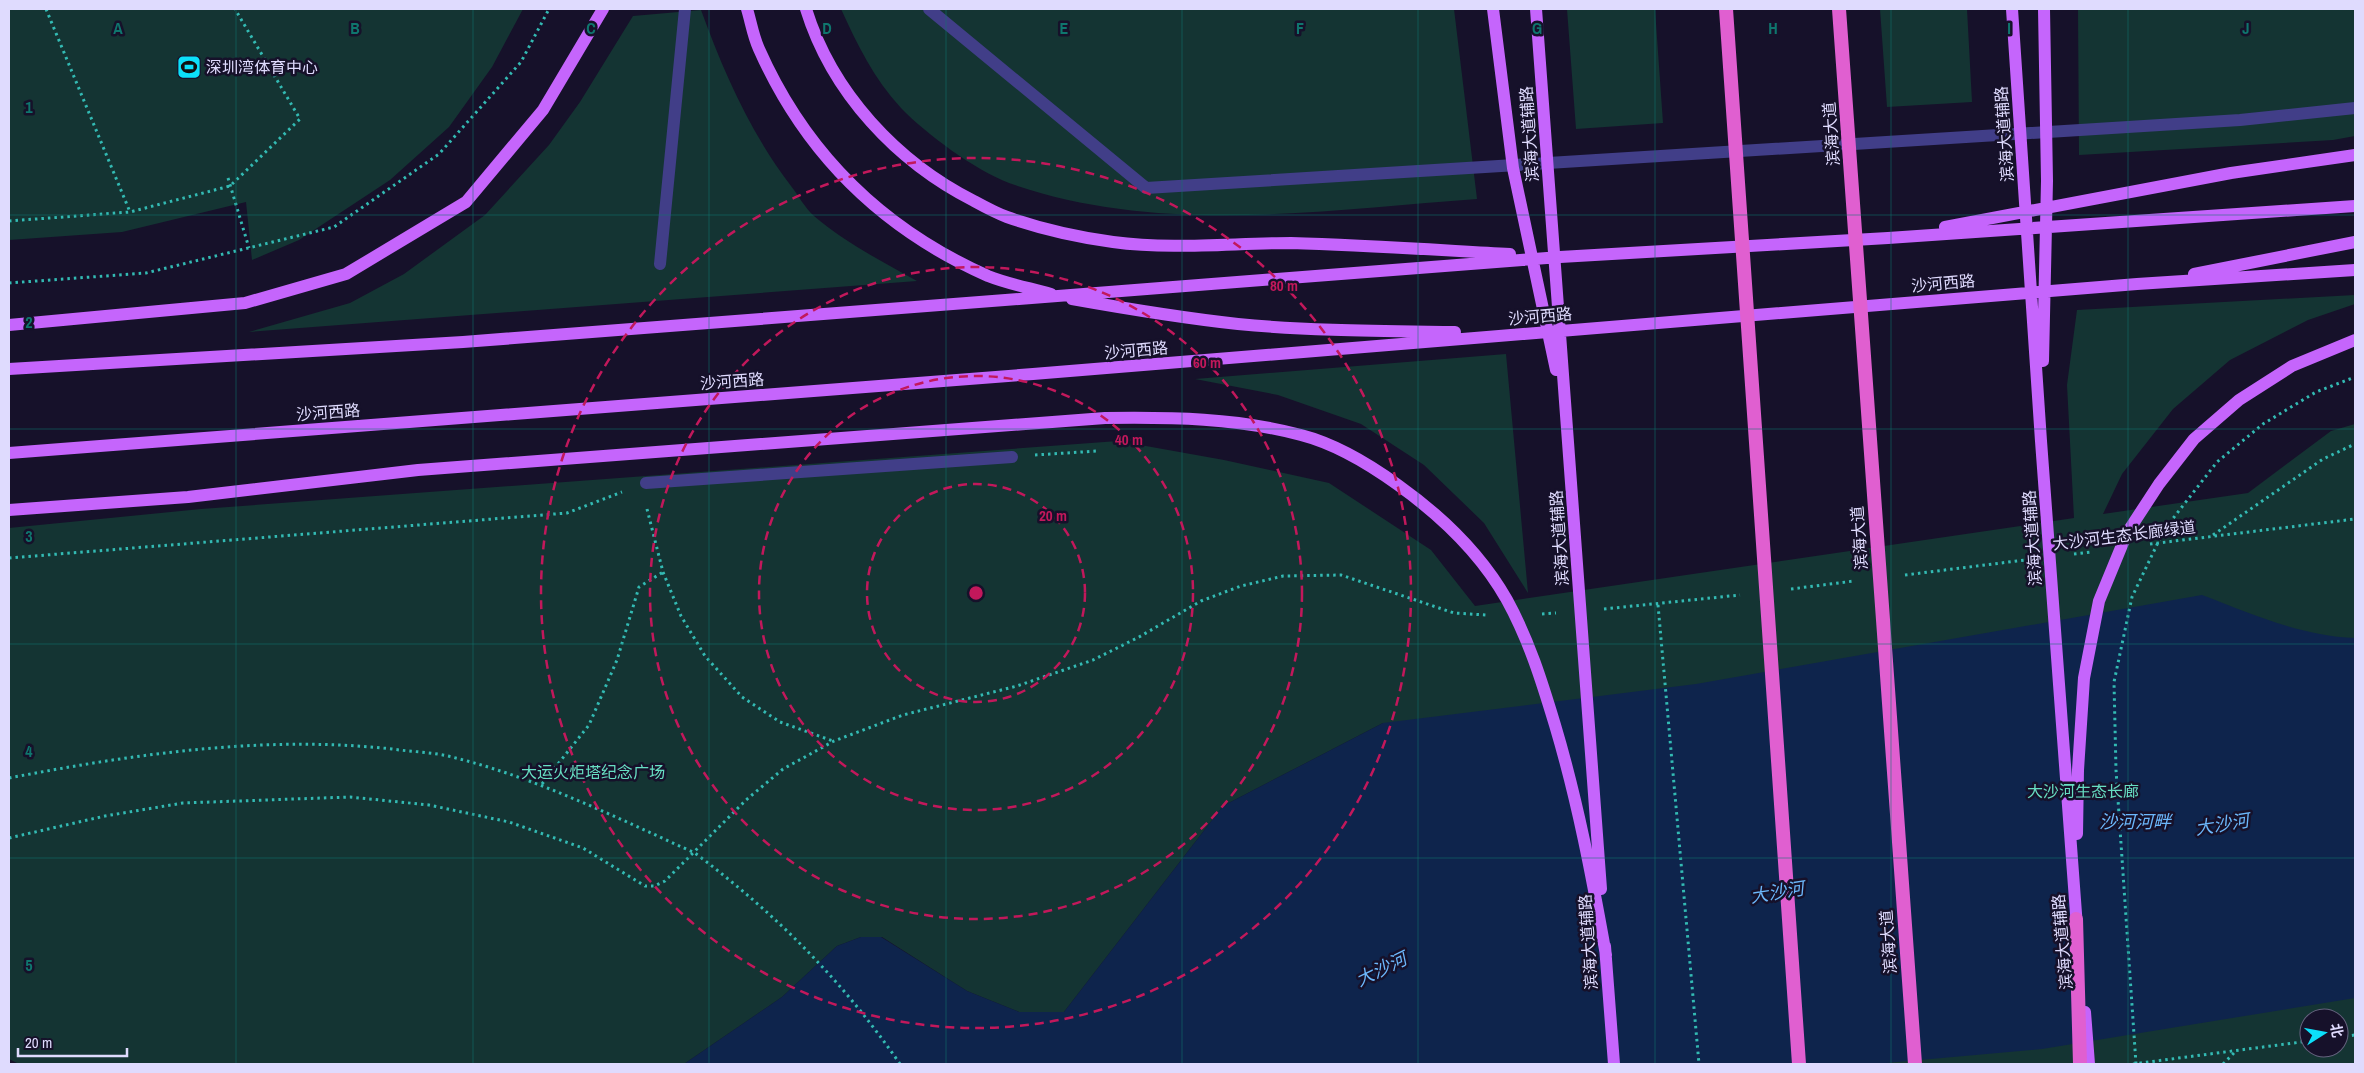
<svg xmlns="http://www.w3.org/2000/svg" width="2364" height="1073" font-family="'Archivo Narrow','Noto Sans SC',sans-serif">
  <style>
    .green { fill: #143433; fill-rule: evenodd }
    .water { fill: #0e244c }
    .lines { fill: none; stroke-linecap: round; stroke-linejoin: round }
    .path { stroke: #33bab3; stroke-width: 3; stroke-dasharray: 2.5 4; stroke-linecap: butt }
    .service { stroke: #413e88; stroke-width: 12 }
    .primary { stroke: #c565fc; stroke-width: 12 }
    .trunk { stroke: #e05fd0; stroke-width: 14 }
    .grid { fill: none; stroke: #0f766e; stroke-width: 1; stroke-opacity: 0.55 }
    .ring { fill: none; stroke: #c2185b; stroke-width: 2.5; stroke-dasharray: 9 6 }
    .labels { text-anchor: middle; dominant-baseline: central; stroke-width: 5; stroke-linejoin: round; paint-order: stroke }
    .poi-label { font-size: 16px; fill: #dfdbfe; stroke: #16112a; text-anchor: start }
    .street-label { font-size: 16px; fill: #dfdbfe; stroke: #16112a }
    .park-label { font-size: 16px; fill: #67dec2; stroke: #16112a }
    .water-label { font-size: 18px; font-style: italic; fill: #6cb8fc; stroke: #16112a }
    .grid-label { font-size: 16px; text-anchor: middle; font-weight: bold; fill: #0f766e; stroke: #16112a; stroke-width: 5; stroke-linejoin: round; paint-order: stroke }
    .centre { fill: #c2185b; stroke: #16112a; stroke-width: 2.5 }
    .ring-label { font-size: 15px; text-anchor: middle; font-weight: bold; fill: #c2185b; stroke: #16112a; stroke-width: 5; stroke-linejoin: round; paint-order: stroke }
  </style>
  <rect width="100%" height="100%" fill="#16112a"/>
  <path class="green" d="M9 9H523L492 67 449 127 390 180 299 240 252 260 246 202 122 232 9 240Z
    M841 9H1454L1477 199C1322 210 1159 236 1009 183 975 170 926 134 901 108 874 79 857 44 841 9Z
    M1567 9H1655L1663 123 1576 129Z
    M1880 9H1967L1972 102 1887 107Z
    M2078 9H2355V136L2333 140 2079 155Z
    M701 10C724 73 750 132 791 186 798 195 805 208 814 216 846 243 881 261 917 281L249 332 350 303 404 274 485 215 549 145 580 102 633 16Z
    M2355 295V304L2308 320 2230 360 2173 409 2122 474 2103 514 2248 493 2331 431 2355 424V1064H1536L1383 723 1223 806 1064 1012H1019L967 991 882 937H861L837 946 782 997 684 1064H19L9 1059V528L201 509 1118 441 1224 460 1329 483 1431 550 1475 606 2074 518 2067 385 2077 310ZM2309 1018H2339V1048H2309Z
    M1506 354 1528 593 1484 523 1424 465 1361 424 1278 395 1195 379Z"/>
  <path class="water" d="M2202 595C2252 614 2301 636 2355 638V998L2042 1049 1875 1064H684L782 997 837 946 861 937H881L967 991 1019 1012H1064L1223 806 1383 723 1696 684Z"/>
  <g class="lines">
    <path class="path" d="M46 9 130 212
      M228 178 249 248
      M9 221 130 212 230 186 300 119 235 9
      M9 283 146 273 334 227 439 154 521 62 549 9
      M1035 455 1097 451
      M647 509 663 572 681 616 705 656 742 697 780 722 833 741
      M2213 535 2323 459 2355 444
      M2150 544 2355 519
      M2074 554 2092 552
      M9 558 567 513 622 492
      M1905 575 2025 560
      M1791 589 1854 581
      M1658 605 1699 1064
      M1604 609 1740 595
      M1542 614 1556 613
      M9 778C135 754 264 735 392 749 412 752 433 752 452 757 537 778 615 817 695 853 777 915 842 980 900 1064
      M542 784 589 725 617 660 639 587 663 572
      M9 838 105 816 183 803 350 797 429 805 509 822 583 848 645 886H654L665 881 746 800 783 769 834 741 903 715 1017 686 1093 660 1139 637 1201 601 1241 586 1283 576 1341 575 1454 613 1486 615
      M2339 1037 2355 1035
      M2133 1064 2309 1041
      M2136 1064 2116 770 2114 682 2132 597 2164 530 2217 462 2263 424 2316 392 2355 377
      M2223 1064 2235 1052"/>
    <path class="service" d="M929 9 1146 188 2240 120 2355 108
      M660 264 685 9
      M646 483 1012 457"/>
    <path class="primary" d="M747 9C751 22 753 36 759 49 806 155 882 229 988 276 1008 284 1030 288 1051 294
      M806 9C832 93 897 162 974 201 985 207 996 213 1007 217 1041 229 1077 237 1113 242 1172 250 1233 243 1291 243 1364 245 1437 250 1510 254
      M1493 9 1513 168 1556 370
      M1536 9 1601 889
      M2012 9 2041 441 2077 927
      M1945 227 2231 173 2355 155
      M2194 274 2355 242
      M1072 299C1128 309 1183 318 1238 324 1310 331 1383 331 1455 332
      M9 325 245 303 346 274 466 202 543 110 603 9
      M2043 361 2047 181 2044 9
      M9 369 463 342 1560 257 1888 238 2355 206
      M9 453 1033 374 2137 284 2355 270
      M9 510 188 497 418 470 1105 418C1171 417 1237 418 1301 435 1336 444 1369 464 1398 485 1440 515 1481 554 1507 600 1529 640 1542 682 1555 725 1578 802 1592 877 1606 955
      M2077 834 2078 770 2084 678 2099 601 2127 533 2159 484 2194 439 2239 400 2292 366 2355 340
      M1605 946 1614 1064
      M2085 1012 2089 1064"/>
    <path class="trunk" d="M1726 9 1799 1064
      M1839 9 1915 1064
      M2076 919 2080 1064"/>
  </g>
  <path class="grid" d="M236 9V1064M473 9V1064M709 9V1064M946 9V1064M1182 9V1064M1418 9V1064M1655 9V1064M1891 9V1064M2128 9V1064M9 215H2355M9 429H2355M9 644H2355M9 858H2355"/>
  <g class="ring">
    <circle cx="976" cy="593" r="109"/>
    <circle cx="976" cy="593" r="217"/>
    <circle cx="976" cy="593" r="326"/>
    <circle cx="976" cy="593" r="435"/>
  </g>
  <defs>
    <g id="stadium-square" transform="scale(1.25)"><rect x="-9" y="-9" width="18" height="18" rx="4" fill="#0ce0fa" stroke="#16112a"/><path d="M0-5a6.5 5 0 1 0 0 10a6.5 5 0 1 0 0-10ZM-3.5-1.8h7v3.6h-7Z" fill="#111"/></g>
  </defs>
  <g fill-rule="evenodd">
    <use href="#stadium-square" x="189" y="67"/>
  </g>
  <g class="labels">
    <g class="poi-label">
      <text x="206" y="67">深圳湾体育中心</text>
    </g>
    <g class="street-label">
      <text transform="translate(1529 134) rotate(-94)">滨海大道辅路</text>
      <text transform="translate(1831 134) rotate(-94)">滨海大道</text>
      <text transform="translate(2004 134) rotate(-94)">滨海大道辅路</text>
      <text transform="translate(1943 283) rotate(-5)">沙河西路</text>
      <text transform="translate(1540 316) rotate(-5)">沙河西路</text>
      <text transform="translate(1136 350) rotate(-5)">沙河西路</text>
      <text transform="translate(732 381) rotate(-4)">沙河西路</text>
      <text transform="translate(328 412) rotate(-4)">沙河西路</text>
      <text transform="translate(2124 535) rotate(-7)">大沙河生态长廊绿道</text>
      <text transform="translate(1559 538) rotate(-94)">滨海大道辅路</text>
      <text transform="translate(1859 538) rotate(-94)">滨海大道</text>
      <text transform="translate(2032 538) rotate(-94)">滨海大道辅路</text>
      <text transform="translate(1588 942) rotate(-94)">滨海大道辅路</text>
      <text transform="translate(1888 942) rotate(-94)">滨海大道</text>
      <text transform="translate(2062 942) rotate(-95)">滨海大道辅路</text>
    </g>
    <g class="park-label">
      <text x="593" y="772">大运火炬塔纪念广场</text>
      <text x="2083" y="791">大沙河生态长廊</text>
    </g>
    <g class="water-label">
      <text x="2135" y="821">沙河河畔</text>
      <text transform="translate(2222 824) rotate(-9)">大沙河</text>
      <text transform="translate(1777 892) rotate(-9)">大沙河</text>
      <text transform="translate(1381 969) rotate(-26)">大沙河</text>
    </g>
  </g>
  <g class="grid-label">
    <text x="118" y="34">A</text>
    <text x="355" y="34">B</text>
    <text x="591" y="34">C</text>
    <text x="827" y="34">D</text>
    <text x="1064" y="34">E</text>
    <text x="1300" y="34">F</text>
    <text x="1537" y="34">G</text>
    <text x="1773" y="34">H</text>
    <text x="2009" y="34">I</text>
    <text x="2246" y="34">J</text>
    <text x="29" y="113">1</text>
    <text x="29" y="328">2</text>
    <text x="29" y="542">3</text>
    <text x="29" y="757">4</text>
    <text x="29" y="971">5</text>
  </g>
  <circle cx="976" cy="593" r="8" class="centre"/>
  <g class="ring-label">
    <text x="1284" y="291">80 m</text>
    <text x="1207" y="368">60 m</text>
    <text x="1129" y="445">40 m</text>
    <text x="1053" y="521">20 m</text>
  </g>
  <rect width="2364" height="1073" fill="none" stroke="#dfdbfe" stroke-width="20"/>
  <g transform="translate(2324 1033) rotate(79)"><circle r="24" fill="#16112a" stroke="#66627f"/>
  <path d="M0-4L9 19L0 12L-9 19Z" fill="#0ce0fa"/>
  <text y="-8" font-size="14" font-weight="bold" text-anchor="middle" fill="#dfdbfe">北</text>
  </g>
  <path d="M18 1048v8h109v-8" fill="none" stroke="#dfdbfe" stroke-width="2.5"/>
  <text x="25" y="1048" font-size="15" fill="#dfdbfe" stroke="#16112a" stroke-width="4" paint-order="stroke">20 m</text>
</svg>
